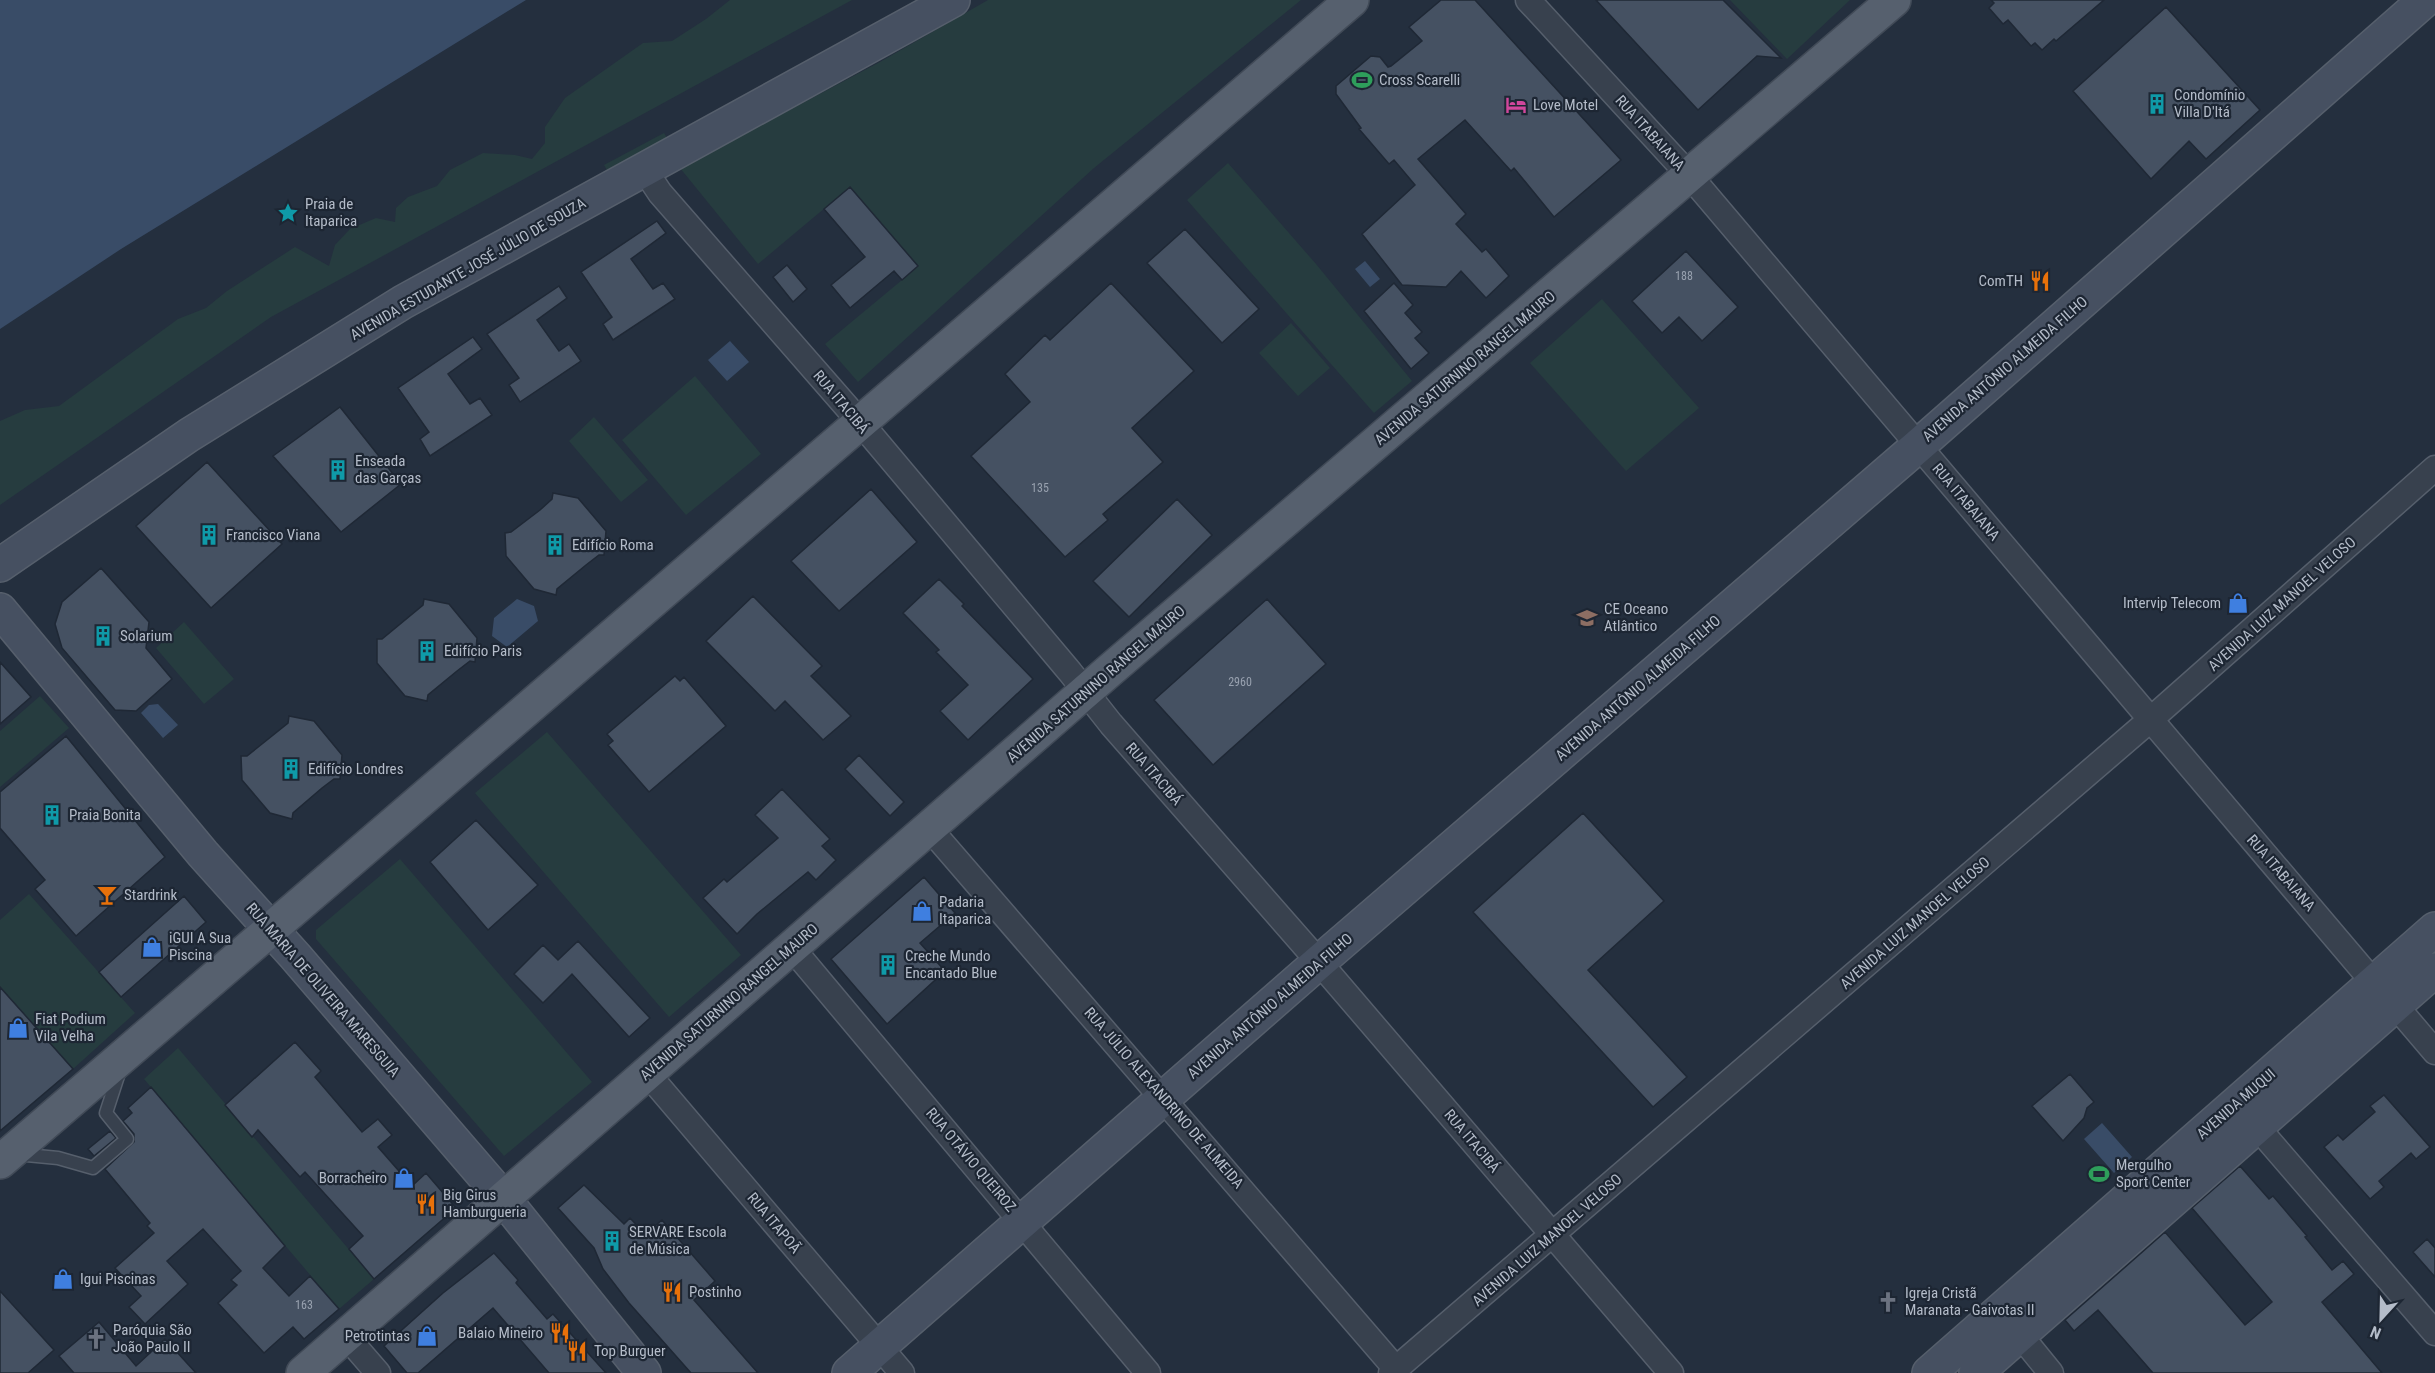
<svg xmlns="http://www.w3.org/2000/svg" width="2435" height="1373" font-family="'Roboto Condensed',sans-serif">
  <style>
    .green { fill: #263c3f }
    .water { fill: #394c67 }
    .building { fill: #455162; stroke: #1f2835; stroke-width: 1.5 }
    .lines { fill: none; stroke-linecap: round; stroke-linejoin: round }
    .lane-casing { stroke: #565f6c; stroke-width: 15 }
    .street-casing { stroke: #565f6c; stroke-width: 27 }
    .secondary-casing { stroke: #565f6c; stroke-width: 36 }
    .primary-casing { stroke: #414a57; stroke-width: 36 }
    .lane { stroke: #38414e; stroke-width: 12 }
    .street { stroke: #38414e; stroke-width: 24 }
    .secondary { stroke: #465061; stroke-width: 33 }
    .primary { stroke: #56606e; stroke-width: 33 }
    .labels { text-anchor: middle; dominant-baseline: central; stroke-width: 4.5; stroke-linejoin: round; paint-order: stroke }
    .number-label { font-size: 12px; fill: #98a1af }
    .poi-label { font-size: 15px; fill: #b4bcc9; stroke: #1d2633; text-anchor: start }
    .street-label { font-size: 15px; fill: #b4bcc9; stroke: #1d2633 }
  </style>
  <rect width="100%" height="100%" fill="#242f3e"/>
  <path class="green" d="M730 0H852L271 317 0 505V421L25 410 59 406 178 319 206 308 227 291 295 247 329 266 335 245 350 229 376 218 395 222 396 208 408 197 437 186 450 170 483 153 515 155 532 159 545 143V127L565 98 643 43 672 41 706 19Z
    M988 0H1301L1094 168 858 382 825 344 902 280 899 245 850 187 758 264 680 168 880 62Z
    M1730 0H1850L1787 59Z
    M664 133 667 138 607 170 604 165Z
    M1228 163 1316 264 1412 381 1374 413 1187 200Z
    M1602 299 1699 408 1626 471 1530 363Z
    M1291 323 1330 368 1298 396 1259 353Z
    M695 376 761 454 686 515 622 440Z
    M594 417 648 480 621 502 569 441Z
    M184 622 234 679 204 704 156 648Z
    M40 696 69 728 0 787V731Z
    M547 732 741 955 669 1017 475 793Z
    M400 859 592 1082 504 1156 316 939V930Z
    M29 894 135 1013 73 1069 0 987V920Z
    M178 1048 374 1279 339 1309 144 1079Z"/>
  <path class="water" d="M0 0H526L121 249 0 329Z
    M1365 261 1380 279 1370 287 1355 269Z
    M730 341 749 362 727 381 708 360Z
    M517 599 534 606 538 621 507 647 492 636 494 618Z
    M158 704 178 725 163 738 141 713 149 705Z
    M2102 1123 2132 1157 2114 1173 2084 1139Z"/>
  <path class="building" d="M1441 0H1475L1621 160 1554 217 1514 168 1511 171 1465 120 1418 159 1466 214 1456 224 1482 252 1486 249 1509 276 1486 298 1461 271 1446 287 1402 285 1362 234 1415 185 1394 160 1389 164 1359 129 1361 128 1336 94V86L1371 56 1380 57 1388 67 1391 66 1422 41 1409 27Z
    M1596 0H1723L1781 58 1757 56 1698 110Z
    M1991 0H2104L2056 41 2054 39 2042 50 2035 43 2031 46 2008 20 2003 24 1989 8 1994 3Z
    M2166 7 2260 110 2206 159 2189 141 2151 179 2073 91Z
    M850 187 918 266 902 280 894 271 850 308 831 285 865 257 824 209Z
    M657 221 666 233 631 259 653 289 663 283 675 299 613 340 603 324 612 317 581 272Z
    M1185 229 1259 309 1222 343 1147 263Z
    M1686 251 1738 307 1702 341 1679 317 1662 333 1632 301Z
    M787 265 807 289 793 302 773 277Z
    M1111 283 1194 371 1132 428 1163 462 1103 514 1108 520 1065 557 971 456 1030 402 1005 374 1045 335 1050 340Z
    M1394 283 1413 305 1405 313 1422 332 1415 338 1429 353 1411 369 1364 311Z
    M559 286 567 298 537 320 559 351 569 344 581 361 520 402 509 385 519 378 487 334Z
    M473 337 482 349 448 374 470 404 480 398 492 415 430 456 420 439 429 432 398 388Z
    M340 407 401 484 341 532 273 456Z
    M207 462 282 544 211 608 136 526Z
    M871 489 917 542 839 611 791 561Z
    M553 493 578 498 606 531 604 555H599L586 565 557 589 556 595 534 589 506 556 505 533 511 532 540 510 552 499Z
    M1177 499 1212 535 1129 617 1093 581Z
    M101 568 149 622 146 648 172 679 136 711 115 710 62 648 55 624 62 602Z
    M939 579 964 604 962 606 1033 679 968 740 940 711 968 685 936 652 939 650 903 613Z
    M753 596 822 666 811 676 851 716 823 740 785 701 775 711 706 641Z
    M424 599 449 604 477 638 475 662 470 661 457 671 428 695 427 701 405 696 377 663V639H382L423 605Z
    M1267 599 1326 664 1213 765 1154 700Z
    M0 662 31 697 0 724Z
    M675 676 680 681 684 677 726 726 649 792 608 745 613 741 607 734Z
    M289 716 314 721 342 755 340 779H334L322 788 293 813 292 819 270 813 242 780 241 756H247L288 723Z
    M66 736 165 857 76 936 35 889 45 880 0 828V792Z
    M859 755 904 802 890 816 845 769Z
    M782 789 830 839 822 846 836 860 816 880 808 872 757 914 737 934 703 898 724 879 727 882 778 838 755 815Z
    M1583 813 1664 901 1588 970 1687 1077 1653 1107 1473 912Z
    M476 820 538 885 488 930 430 862Z
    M924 877 955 913 920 943 945 971 887 1024 831 959Z
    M184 896 206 922 121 997 99 972Z
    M578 941 650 1018 629 1037 572 974 543 1003 514 974 543 945 558 960Z
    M0 987 73 1069 0 1131Z
    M295 1042 321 1071 315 1077 362 1132 378 1119 392 1135 378 1147 412 1186 426 1173 456 1208 374 1279 349 1249 363 1236 305 1172 300 1177 258 1130 252 1137 225 1105Z
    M2070 1074 2094 1102 2087 1108 2084 1118 2063 1141 2032 1106Z
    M151 1087 285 1246 263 1268 289 1296 310 1276 339 1309 304 1339 293 1327 264 1353 218 1303 237 1285 231 1280 241 1271 203 1229 167 1261 188 1284 145 1324 129 1307 141 1296 115 1268 154 1233 147 1226 150 1223 105 1169 134 1142V1134L123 1121 132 1113 128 1108Z
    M2384 1095 2430 1147 2416 1159 2411 1153 2379 1181 2384 1187 2370 1199 2324 1147 2338 1135 2343 1140 2375 1112 2370 1106Z
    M110 1131 116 1138 94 1156 88 1149Z
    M2240 1166 2269 1199 2273 1196 2307 1236 2305 1237 2332 1270 2343 1261 2354 1274 2322 1302 2382 1373H2153L2098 1310 2074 1331 2065 1320 2165 1232 2245 1325 2272 1302 2192 1208Z
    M584 1185 624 1224 630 1218 645 1234 662 1220 715 1281 694 1300 758 1373H691L629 1303 603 1269 594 1248 558 1208Z
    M2427 1239 2435 1248V1277L2413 1252Z
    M494 1253 518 1280 516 1283 547 1319 553 1314 606 1373H549L493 1308 418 1373H407L384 1346 443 1293Z
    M0 1291 54 1350 28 1373H0Z
    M99 1322 136 1366 165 1339 196 1373H74L59 1356Z"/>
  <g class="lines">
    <g class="lane-casing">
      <path id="lane" d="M16 1154 58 1158 93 1168 127 1139 106 1113 120 1070"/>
    </g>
    <g class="street-casing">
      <path id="street" d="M1528 0 1690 176 2374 983
        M644 169 660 193 860 422 1070 672 1111 724 1319 962 1671 1373
        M930 829 1396 1369
        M792 948 1148 1373
        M2395 1005 2435 1052
        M647 1073 902 1373
        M2257 1127 2435 1333
        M2020 1335 2051 1373
        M346 1336 378 1373
        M1391 1373 2150 720 2435 468"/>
    </g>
    <g class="secondary-casing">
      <path id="secondary" d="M0 565 189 435 403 302 953 0
        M0 610 203 854 295 956 503 1198 644 1373
        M849 1373 1319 962 1918 446 2425 0
        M1929 1373 2435 929
        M1976 1373 2435 970"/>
    </g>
    <g class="primary-casing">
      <path id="primary" d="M0 1162 1352 0
        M303 1373 1109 671 1894 0"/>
    </g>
    <use href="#lane" class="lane"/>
    <use href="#street" class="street"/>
    <use href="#secondary" class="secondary"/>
    <use href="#primary" class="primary"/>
  </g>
  <defs>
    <g id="stadium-bare" transform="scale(1.62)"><path d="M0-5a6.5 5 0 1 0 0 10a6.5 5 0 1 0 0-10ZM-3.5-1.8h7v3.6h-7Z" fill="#2e9e5b" stroke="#1d2633" stroke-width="2.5" paint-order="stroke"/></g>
    <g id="building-bare" transform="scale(1.62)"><path d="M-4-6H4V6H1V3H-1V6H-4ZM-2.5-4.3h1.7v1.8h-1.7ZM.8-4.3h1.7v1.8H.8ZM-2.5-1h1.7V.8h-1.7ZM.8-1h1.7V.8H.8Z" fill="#0f9aa8" stroke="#1d2633" stroke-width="2.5" paint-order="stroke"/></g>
    <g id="hotel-bare" transform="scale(1.62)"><path d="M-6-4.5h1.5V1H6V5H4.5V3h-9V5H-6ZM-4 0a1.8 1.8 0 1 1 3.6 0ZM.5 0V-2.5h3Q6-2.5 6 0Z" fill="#d1479c" stroke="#1d2633" stroke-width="2.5" paint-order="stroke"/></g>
    <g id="sight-bare" transform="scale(1.62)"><path d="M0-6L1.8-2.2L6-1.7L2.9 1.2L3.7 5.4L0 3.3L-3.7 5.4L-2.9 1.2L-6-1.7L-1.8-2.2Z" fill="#0f9aa8" stroke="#1d2633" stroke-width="2.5" paint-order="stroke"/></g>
    <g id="restaurant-bare" transform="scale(1.62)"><path d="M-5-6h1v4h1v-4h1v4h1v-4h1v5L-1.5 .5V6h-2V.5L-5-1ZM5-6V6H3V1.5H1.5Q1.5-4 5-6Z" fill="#e8710a" stroke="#1d2633" stroke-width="2.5" paint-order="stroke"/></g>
    <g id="shop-bare" transform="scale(1.62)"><path d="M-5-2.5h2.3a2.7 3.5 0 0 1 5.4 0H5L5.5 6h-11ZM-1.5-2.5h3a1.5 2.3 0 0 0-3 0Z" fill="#3f7fe0" stroke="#1d2633" stroke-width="2.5" paint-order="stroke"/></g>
    <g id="school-bare" transform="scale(1.62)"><path d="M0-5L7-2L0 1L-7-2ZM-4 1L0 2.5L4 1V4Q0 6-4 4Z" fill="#8d6e63" stroke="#1d2633" stroke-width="2.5" paint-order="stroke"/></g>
    <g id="bar-bare" transform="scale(1.62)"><path d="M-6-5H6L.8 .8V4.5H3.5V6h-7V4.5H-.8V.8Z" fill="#e8710a" stroke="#1d2633" stroke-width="2.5" paint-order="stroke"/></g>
    <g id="church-bare" transform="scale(1.62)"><path d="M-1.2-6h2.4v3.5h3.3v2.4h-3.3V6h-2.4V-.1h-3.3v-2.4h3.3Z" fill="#6b7280" stroke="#1d2633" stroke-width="2.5" paint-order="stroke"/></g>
  </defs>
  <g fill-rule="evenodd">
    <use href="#stadium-bare" x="1362" y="80"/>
    <use href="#building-bare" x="2157" y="104"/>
    <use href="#hotel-bare" x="1516" y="105"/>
    <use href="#sight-bare" x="288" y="213"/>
    <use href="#restaurant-bare" x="2040" y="281"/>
    <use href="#building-bare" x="338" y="470"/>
    <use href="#building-bare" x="209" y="535"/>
    <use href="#building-bare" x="555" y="545"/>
    <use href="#shop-bare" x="2238" y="603"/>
    <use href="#school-bare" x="1587" y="618"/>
    <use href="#building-bare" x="103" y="636"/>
    <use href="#building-bare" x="427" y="651"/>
    <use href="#building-bare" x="291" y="769"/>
    <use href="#building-bare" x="52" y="815"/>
    <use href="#bar-bare" x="107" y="895"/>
    <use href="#shop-bare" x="922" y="911"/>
    <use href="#shop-bare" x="152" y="947"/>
    <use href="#building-bare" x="888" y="965"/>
    <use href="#shop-bare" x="18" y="1028"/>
    <use href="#stadium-bare" x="2099" y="1174"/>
    <use href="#shop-bare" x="404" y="1178"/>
    <use href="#restaurant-bare" x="426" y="1204"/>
    <use href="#building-bare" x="612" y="1241"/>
    <use href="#shop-bare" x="63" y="1279"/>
    <use href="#restaurant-bare" x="672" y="1292"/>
    <use href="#church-bare" x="1888" y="1302"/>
    <use href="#restaurant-bare" x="560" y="1333"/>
    <use href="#shop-bare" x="427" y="1336"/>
    <use href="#church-bare" x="96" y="1339"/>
    <use href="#restaurant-bare" x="577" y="1351"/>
  </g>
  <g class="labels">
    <g class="number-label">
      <text x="1684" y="276">188</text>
      <text x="1040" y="488">135</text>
      <text x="1240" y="682">2960</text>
      <text x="304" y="1305">163</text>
    </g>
    <g class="poi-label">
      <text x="1379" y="80">Cross Scarelli</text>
      <text x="2174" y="95">Condomínio<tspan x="2174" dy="17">Villa D'Itá</tspan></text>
      <text x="1533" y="105">Love Motel</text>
      <text x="305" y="204">Praia de<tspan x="305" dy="17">Itaparica</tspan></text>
      <text x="2023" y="281" text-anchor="end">ComTH</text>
      <text x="355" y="461">Enseada<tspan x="355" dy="17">das Garças</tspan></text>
      <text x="226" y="535">Francisco Viana</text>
      <text x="572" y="545">Edifício Roma</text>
      <text x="2221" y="603" text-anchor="end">Intervip Telecom</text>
      <text x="1604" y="609">CE Oceano<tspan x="1604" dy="17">Atlântico</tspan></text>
      <text x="120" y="636">Solarium</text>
      <text x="444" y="651">Edifício Paris</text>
      <text x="308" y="769">Edifício Londres</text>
      <text x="69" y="815">Praia Bonita</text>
      <text x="124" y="895">Stardrink</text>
      <text x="939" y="902">Padaria<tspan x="939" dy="17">Itaparica</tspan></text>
      <text x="169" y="938">iGUI A Sua<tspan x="169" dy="17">Piscina</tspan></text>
      <text x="905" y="956">Creche Mundo<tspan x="905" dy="17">Encantado Blue</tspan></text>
      <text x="35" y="1019">Fiat Podium<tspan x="35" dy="17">Vila Velha</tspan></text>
      <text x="2116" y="1165">Mergulho<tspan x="2116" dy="17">Sport Center</tspan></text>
      <text x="387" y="1178" text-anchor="end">Borracheiro</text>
      <text x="443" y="1195">Big Girus<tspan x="443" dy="17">Hamburgueria</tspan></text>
      <text x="629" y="1232">SERVARE Escola<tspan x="629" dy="17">de Música</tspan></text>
      <text x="80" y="1279">Igui Piscinas</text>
      <text x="689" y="1292">Postinho</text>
      <text x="1905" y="1293">Igreja Cristã<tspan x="1905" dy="17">Maranata - Gaivotas II</tspan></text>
      <text x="113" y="1330">Paróquia São<tspan x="113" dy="17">João Paulo II</tspan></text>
      <text x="543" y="1333" text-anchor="end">Balaio Mineiro</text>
      <text x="410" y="1336" text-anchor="end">Petrotintas</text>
      <text x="594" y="1351">Top Burguer</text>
    </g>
    <g class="street-label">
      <text transform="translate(1650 133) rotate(48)">RUA ITABAIANA</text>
      <text transform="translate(468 269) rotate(-30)">AVENIDA ESTUDANTE JOSÉ JÚLIO DE SOUZA</text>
      <text transform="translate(1465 368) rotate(-40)">AVENIDA SATURNINO RANGEL MAURO</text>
      <text transform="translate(2005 369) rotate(-41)">AVENIDA ANTÔNIO ALMEIDA FILHO</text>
      <text transform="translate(841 402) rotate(50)">RUA ITACIBÁ</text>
      <text transform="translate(1966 502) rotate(50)">RUA ITABAIANA</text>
      <text transform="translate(2282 604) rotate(-42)">AVENIDA LUIZ MANOEL VELOSO</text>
      <text transform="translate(1096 684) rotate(-41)">AVENIDA SATURNINO RANGEL MAURO</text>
      <text transform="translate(1638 688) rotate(-41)">AVENIDA ANTÔNIO ALMEIDA FILHO</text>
      <text transform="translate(1154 774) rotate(49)">RUA ITACIBÁ</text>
      <text transform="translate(2281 873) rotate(49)">RUA ITABAIANA</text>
      <text transform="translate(1915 923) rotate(-41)">AVENIDA LUIZ MANOEL VELOSO</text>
      <text transform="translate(323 990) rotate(49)">RUA MARIA DE OLIVEIRA MARESGUIA</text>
      <text transform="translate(729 1002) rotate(-41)">AVENIDA SATURNINO RANGEL MAURO</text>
      <text transform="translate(1270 1006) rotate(-41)">AVENIDA ANTÔNIO ALMEIDA FILHO</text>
      <text transform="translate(1164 1098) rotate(49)">RUA JÚLIO ALEXANDRINO DE ALMEIDA</text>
      <text transform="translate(2236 1104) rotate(-41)">AVENIDA MUQUI</text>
      <text transform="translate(1472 1141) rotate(50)">RUA ITACIBÁ</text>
      <text transform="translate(971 1160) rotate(50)">RUA OTÁVIO QUEIROZ</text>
      <text transform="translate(774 1223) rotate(50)">RUA ITAPOÃ</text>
      <text transform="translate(1547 1240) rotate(-41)">AVENIDA LUIZ MANOEL VELOSO</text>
    </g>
  </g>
  <g transform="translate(2381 1319) rotate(202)" stroke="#1d2633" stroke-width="4.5" paint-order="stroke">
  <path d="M0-4.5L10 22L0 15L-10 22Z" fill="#b4bcc9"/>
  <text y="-9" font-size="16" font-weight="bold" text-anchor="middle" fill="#b4bcc9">N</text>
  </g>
</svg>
